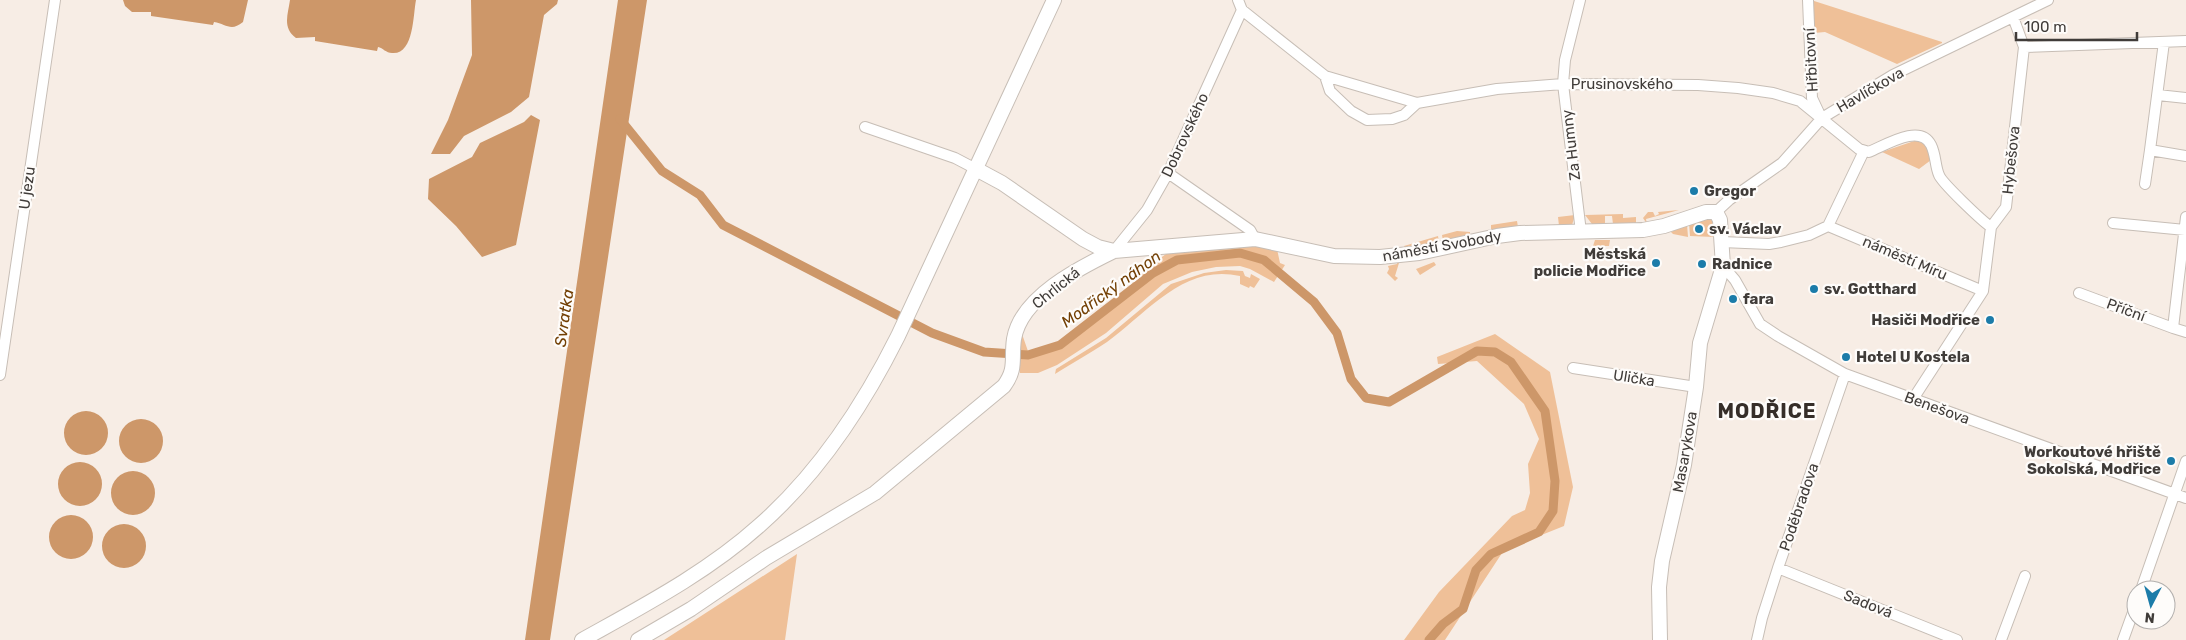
<svg xmlns="http://www.w3.org/2000/svg" width="2186" height="640" font-family="Rubik,sans-serif">
  <style>
    .green { fill: #efc098 }
    .water { fill: #cd9769 }
    .lines { fill: none; stroke-linecap: round; stroke-linejoin: round }
    .canal { stroke: #cd9769; stroke-width: 9 }
    .street-casing { stroke: #c7beb6; stroke-width: 12 }
    .secondary-casing { stroke: #c7beb6; stroke-width: 16 }
    .street { stroke: #fff; stroke-width: 10 }
    .secondary { stroke: #fff; stroke-width: 14 }
    .poi-dot { fill: #1c7ca9; stroke: #fefcfa; stroke-width: 2 }
    .labels { text-anchor: middle; dominant-baseline: central; stroke-width: 4.5; stroke-linejoin: round; paint-order: stroke }
    .street-label { font-size: 15px; fill: #403c39; stroke: #fefcfa }
    .poi-label { font-size: 15px; font-weight: bold; fill: #403c39; stroke: #fefcfa; text-anchor: start }
    .water-label { font-size: 16px; font-style: italic; fill: #734005; stroke: #fefcfa }
    .district-label { font-size: 20px; font-weight: bold; letter-spacing: 1px; fill: #362e29; stroke: #fefcfa }
  </style>
  <rect width="100%" height="100%" fill="#f7ede5"/>
  <path class="green" d="M1811 0 1942 42V43L1897 64 1825 32 1814 33Z
    M1917 140C1927 144 1929 150 1931 160L1919 169 1882 152Z
    M1679 210 1646 219 1647 224 1643 218 1648 212H1653L1655 216 1659 214 1658 212Z
    M1623 214V218L1636 217V223L1613 224 1612 216H1605V224H1592L1585 215Z
    M1575 215 1572 225 1559 226 1558 217Z
    M1705 217 1713 219 1714 237 1690 236 1689 223Z
    M1517 221 1518 227 1491 230V225Z
    M1687 224 1688 237 1673 234 1671 232Z
    M1457 231 1470 232V234L1443 241 1442 235Z
    M1438 236 1439 242 1405 250 1404 246Z
    M1595 240H1610L1609 246H1593Z
    M1241 243 1277 249 1280 263 1285 265 1274 282 1250 269 1240 266 1216 267 1192 272 1163 284 1106 333 1057 365 1038 373H1020L1017 358 1022 334 1029 354 1060 344 1142 279 1139 274 1166 254 1179 249Z
    M1397 262 1403 263H1399L1395 276 1398 278 1395 281 1387 273 1389 269 1388 266 1397 264Z
    M1434 262 1436 265 1420 275 1416 269Z
    M1226 270 1243 271 1245 276 1250 278 1251 274 1260 279 1254 288 1250 286 1249 288 1240 284V276C1184 263 1147 313 1107 342 1091 353 1072 363 1055 374L1056 369 1106 338 1171 284 1204 273Z
    M1495 334 1550 372 1573 487 1564 526 1504 550 1445 640H1404L1439 592 1512 516 1525 510 1530 493 1528 464 1539 439 1524 404 1477 361 1438 364 1437 357Z
    M797 554 785 640H664Z"/>
  <path class="water" d="M123 0H248L243 22C231 32 226 24 214 22L213 25 151 16V12H132L125 6Z
    M290 0H416C413 15 414 55 392 53 386 53 383 48 378 47L377 51 315 41V37L296 38C282 28 288 14 290 0Z
    M471 0H558L557 4 544 15 529 97 511 112 464 136 450 154H431L448 120 472 55Z
    M618 0H647L550 640H525Z
    M531 115 540 120 516 245 482 257 456 226 428 199 429 179 472 157 480 143 524 122Z
    M64 433a22 22 0 1 1 44 0a22 22 0 1 1-44 0Z
    M119 441a22 22 0 1 1 44 0a22 22 0 1 1-44 0Z
    M58 484a22 22 0 1 1 44 0a22 22 0 1 1-44 0Z
    M111 493a22 22 0 1 1 44 0a22 22 0 1 1-44 0Z
    M49 537a22 22 0 1 1 44 0a22 22 0 1 1-44 0Z
    M102 546a22 22 0 1 1 44 0a22 22 0 1 1-44 0Z"/>
  <g class="lines">
    <path class="canal" d="M620 119 662 171 700 195 723 225 932 333 984 352 1028 355 1060 345 1153 273 1177 260 1240 253 1264 260 1314 302 1337 333 1351 379 1366 398 1389 402 1477 351 1495 352 1511 362 1545 411 1555 481 1553 511 1539 532 1491 554 1476 570 1463 609 1443 624 1429 640"/>
    <g class="street-casing">
      <path id="street" d="M1238 0 1242 10 1325 76 1417 103 1497 89 1563 84 1698 85 1738 88 1773 93 1800 101 1859 149 1869 152C1886 145 1920 123 1931 145 1936 155 1935 166 1939 175 1942 183 1982 221 1991 227
        M1580 0 1565 60 1563 84 1581 232
        M1808 0 1812 98 1820 115
        M2164 42 2150 150 2186 156
        M2024 47 2186 41
        M1325 76 1330 91 1351 111 1367 120 1392 119 1404 115 1417 103
        M2158 95 2186 98
        M865 127 955 158 976 169
        M1168 173 1250 230 1255 239
        M2145 184 2150 150
        M1716 212 1729 200 1782 163 1822 118 1893 75 2048 0
        M2186 217 2173 328 2186 332
        M2113 223 2185 230
        M1828 226 1983 291
        M1722 242 1769 244 1781 242 1809 235 1828 226 1864 151
        M1114 251 1147 210 1168 173 1242 10
        M1723 266 1735 280 1760 324 1778 336 1845 374 2186 498
        M2079 293 2173 328
        M1573 368 1696 387
        M0 375 55 0
        M1913 399 1983 291 1991 227 2006 207 2024 47 2013 17
        M1778 568 1957 640
        M2141 590 2186 461
        M1757 640 1762 618 1778 568 1845 374
        M2001 640 2025 576
        M2123 640 2136 604"/>
    </g>
    <g class="secondary-casing">
      <path id="secondary" d="M976 169 1002 183 1083 239 1098 247 1114 251 1255 239 1334 256 1380 257 1419 253 1497 236 1520 233 1643 230 1664 226 1706 212H1716L1720 220 1723 266 1700 343 1696 387 1684 465 1662 561 1659 587 1660 640
        M582 640C643 606 708 572 760 525 819 473 863 406 898 336L1054 0
        M638 640 691 609 766 558 875 493 1004 386C1017 368 1011 360 1014 339 1021 297 1079 268 1114 251"/>
    </g>
    <use href="#street" class="street"/>
    <use href="#secondary" class="secondary"/>
  </g>
  <g class="poi-dot">
    <circle cx="1694" cy="191" r="5"/>
    <circle cx="1699" cy="229" r="5"/>
    <circle cx="1656" cy="263" r="5"/>
    <circle cx="1702" cy="264" r="5"/>
    <circle cx="1814" cy="289" r="5"/>
    <circle cx="1733" cy="299" r="5"/>
    <circle cx="1990" cy="320" r="5"/>
    <circle cx="1846" cy="357" r="5"/>
    <circle cx="2171" cy="461" r="5"/>
  </g>
  <g class="labels">
    <g class="street-label">
      <text transform="translate(1811 60) rotate(-93)">Hřbitovní</text>
      <text x="1622" y="84">Prusinovského</text>
      <text transform="translate(1870 90) rotate(-30)">Havlíčkova</text>
      <text transform="translate(1185 135) rotate(-65)">Dobrovského</text>
      <text transform="translate(1571 145) rotate(-97)">Za Humny</text>
      <text transform="translate(2011 160) rotate(-84)">Hybešova</text>
      <text transform="translate(27 188) rotate(-82)">U jezu</text>
      <text transform="translate(1442 246) rotate(-10)">náměstí Svobody</text>
      <text transform="translate(1905 258) rotate(23)">náměstí Míru</text>
      <text transform="translate(1056 288) rotate(-39)">Chrlická</text>
      <text transform="translate(2126 310) rotate(20)">Příční</text>
      <text transform="translate(1634 378) rotate(9)">Ulička</text>
      <text transform="translate(1937 408) rotate(20)">Benešova</text>
      <text transform="translate(1685 452) rotate(-80)">Masarykova</text>
      <text transform="translate(1799 507) rotate(-71)">Poděbradova</text>
      <text transform="translate(1868 604) rotate(22)">Sadová</text>
    </g>
    <g class="poi-label">
      <text x="1704" y="191">Gregor</text>
      <text x="1709" y="229">sv. Václav</text>
      <text x="1646" y="254" text-anchor="end">Městská<tspan x="1646" dy="17">policie Modřice</tspan></text>
      <text x="1712" y="264">Radnice</text>
      <text x="1824" y="289">sv. Gotthard</text>
      <text x="1743" y="299">fara</text>
      <text x="1980" y="320" text-anchor="end">Hasiči Modřice</text>
      <text x="1856" y="357">Hotel U Kostela</text>
      <text x="2161" y="452" text-anchor="end">Workoutové hřiště<tspan x="2161" dy="17">Sokolská, Modřice</tspan></text>
    </g>
    <g class="water-label">
      <text transform="translate(1111 289) rotate(-36)">Modřický náhon</text>
      <text transform="translate(564 318) rotate(-82)">Svratka</text>
    </g>
    <g class="district-label">
      <text x="1767" y="411">MODŘICE</text>
    </g>
  </g>
  <g transform="translate(2151 605) rotate(186)"><circle r="24" fill="#fefcfa" stroke="#b2afad"/>
  <path d="M0-4L9 19L0 12L-9 19Z" fill="#1c7ca9"/>
  <text y="-8" font-size="14" font-weight="bold" text-anchor="middle" fill="#403c39">N</text>
  </g>
  <path d="M2016 32v8h121v-8" fill="none" stroke="#403c39" stroke-width="2.5"/>
  <text x="2024" y="32" font-size="15" fill="#403c39" stroke="#fefcfa" stroke-width="4" paint-order="stroke">100 m</text>
</svg>
